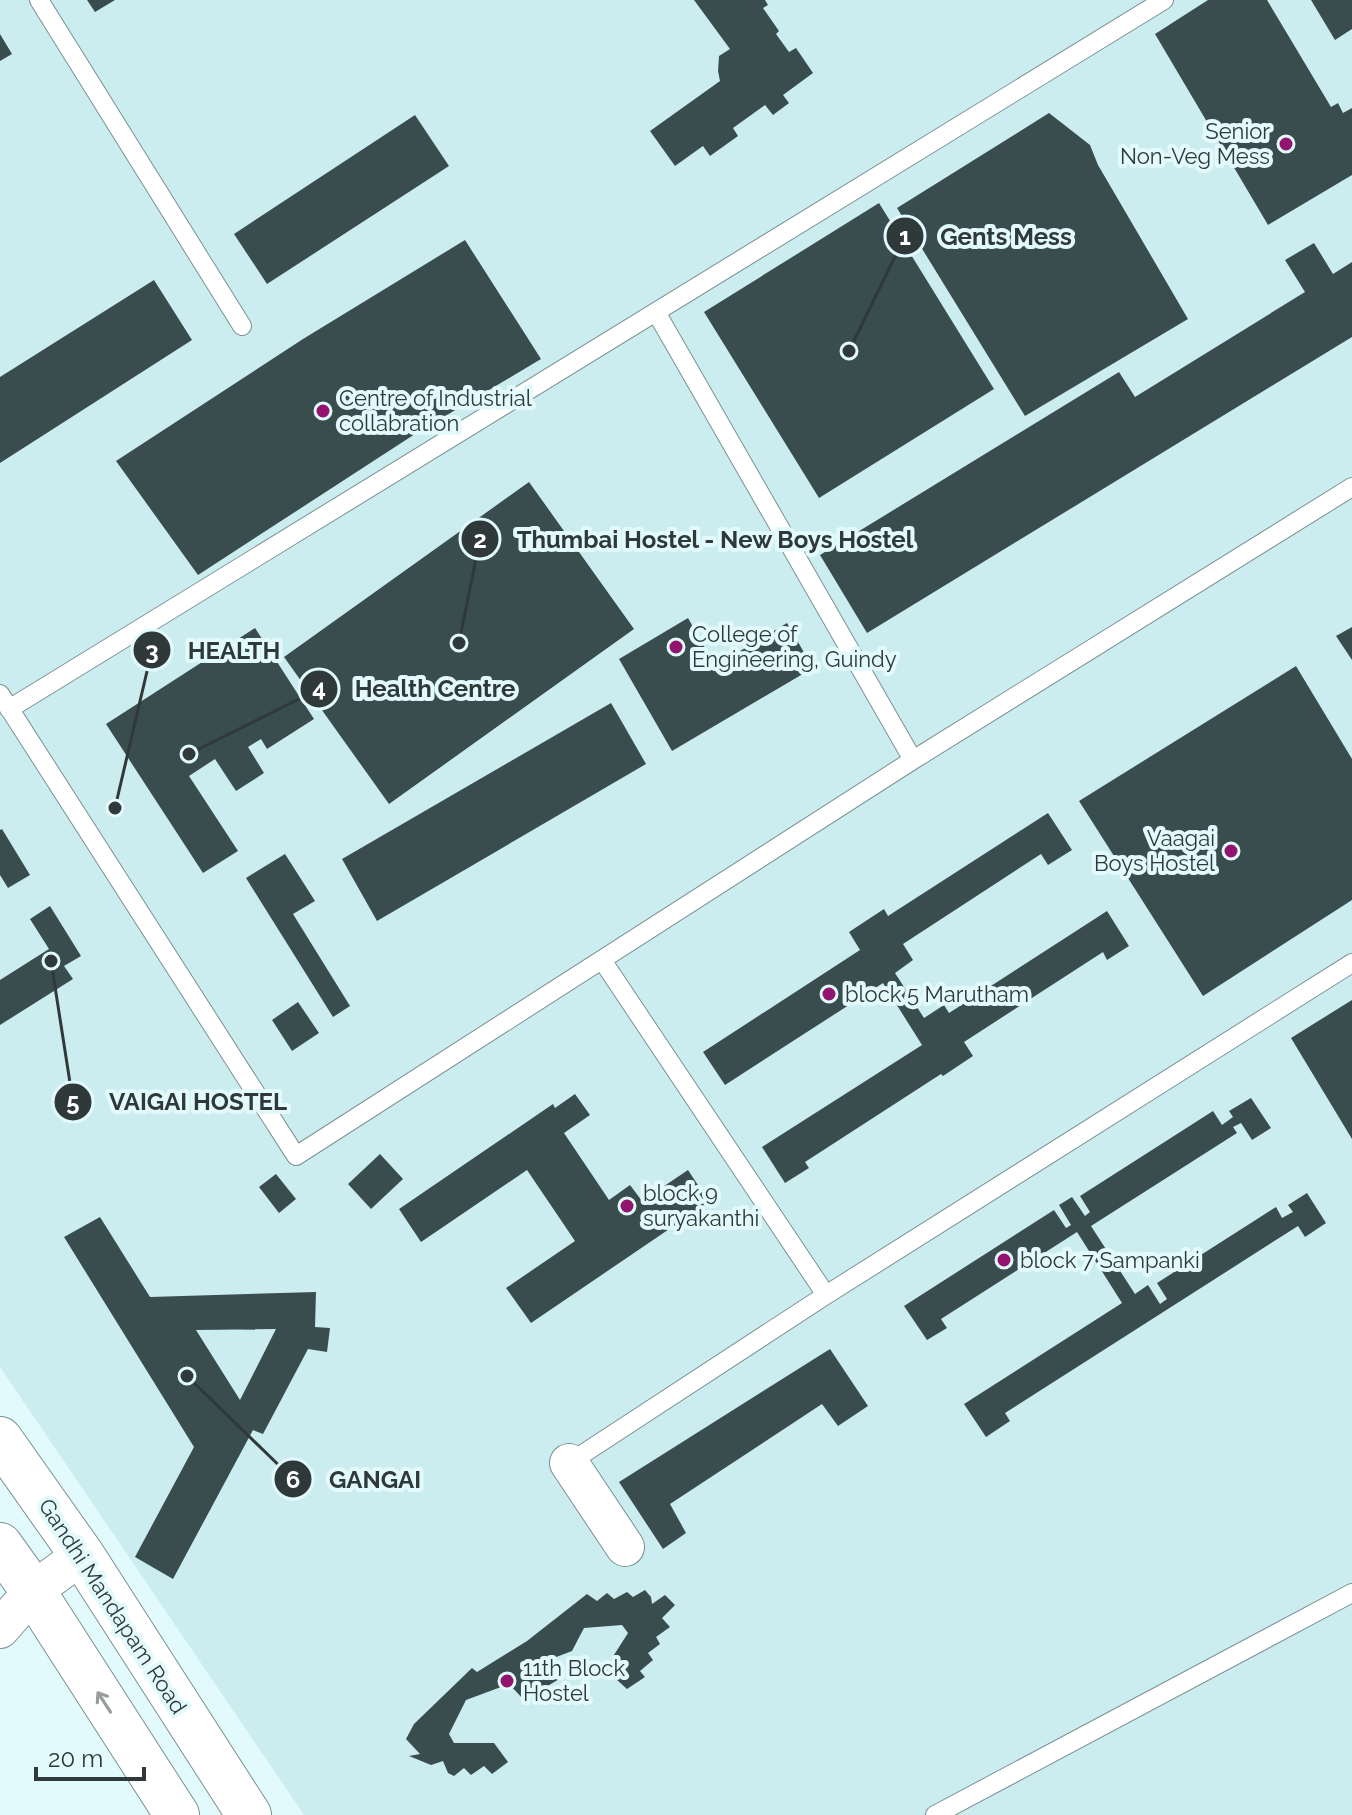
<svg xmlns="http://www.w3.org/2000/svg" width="1352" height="1815" font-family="Raleway,sans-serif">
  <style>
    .built { fill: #ccedf0 }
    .building { fill: #394d4f; fill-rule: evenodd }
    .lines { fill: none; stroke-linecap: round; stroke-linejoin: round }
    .lane-casing { stroke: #7b9194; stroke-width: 20 }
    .street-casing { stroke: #7b9194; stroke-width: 40 }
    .secondary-casing { stroke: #7b9194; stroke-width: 46 }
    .lane { stroke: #fff; stroke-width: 18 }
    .street { stroke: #fff; stroke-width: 38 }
    .secondary { stroke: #fff; stroke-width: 44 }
    .oneway { stroke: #989c9c }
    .poi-dot { fill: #93146e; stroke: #e2fafc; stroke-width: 3 }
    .labels { text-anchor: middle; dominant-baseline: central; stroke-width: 8; stroke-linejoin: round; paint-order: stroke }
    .poi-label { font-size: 22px; fill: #30393a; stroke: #e2fafc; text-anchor: start }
    .street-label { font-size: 22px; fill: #30393a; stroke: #e2fafc }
    .leader { fill: none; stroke: #30393a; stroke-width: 3 }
    .callout-dot { fill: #30393a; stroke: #e2fafc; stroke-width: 3 }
    .mark-label { font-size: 24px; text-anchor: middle; font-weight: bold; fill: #fff }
    .callout-label { font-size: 24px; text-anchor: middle; font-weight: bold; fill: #30393a; stroke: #e2fafc; stroke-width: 8; stroke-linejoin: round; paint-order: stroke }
  </style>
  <rect width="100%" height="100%" fill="#e2fafc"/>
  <path class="built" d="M0 0H1352V1815H304L0 1367Z"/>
  <path class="building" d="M87 0H115L95 12Z
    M694 0H765L768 5 763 8 779 31 776 34 789 52 796 48 813 73 783 95 789 103 773 115 765 105 733 128 738 136 710 156 703 146 675 166 650 131 720 81 718 71 719 56 730 49Z
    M1208 0H1267L1331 107 1338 103 1343 113 1352 108V175L1268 225 1155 34Z
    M1311 0H1352V29L1335 40Z
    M0 34 12 54 0 61Z
    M1049 113 1090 145 1098 165 1188 319 1025 416 897 208Z
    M415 115 449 166 267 284 234 234Z
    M879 203 994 389 819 498 704 312Z
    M465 240 541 359 415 434 198 575 116 461 303 339Z
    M1314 243 1333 274 1352 262V337L867 633 820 555 1119 372 1135 397 1305 292 1285 260Z
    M154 280 192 340 0 463V377Z
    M529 482 634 629 389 804 284 657Z
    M688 618 715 666 787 623 813 668 672 751 619 659Z
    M1352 627V660L1336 636Z
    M255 628 314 719 267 749 261 739 248 747 264 773 236 791 215 759 189 776 238 851 203 873 106 724Z
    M1296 666 1352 759V900L1203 996 1079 801Z
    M611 703 646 764 377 921 342 859Z
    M1048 813 1072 850 1048 865 1041 854 903 944 913 960 895 973 924 1018 944 1005 949 1013 1107 911 1129 946 1107 960 1103 952 964 1042 973 1056 943 1076 941 1074 805 1162 809 1168 785 1183 762 1147 922 1045 883 983 725 1085 703 1052 860 950 849 932 884 909 888 916Z
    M2 829 30 875 8 888 0 875V830Z
    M285 854 315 901 293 914 350 1006 333 1017 246 878Z
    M50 906 81 956 64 966 73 979 0 1025V980L49 949 30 919Z
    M1352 1000V1139L1291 1038Z
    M298 1002 319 1033 292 1051 272 1020Z
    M575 1094 590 1115 564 1133 609 1200 630 1185 642 1201 688 1170 709 1202 531 1323 506 1288 575 1241 527 1170 421 1242 399 1209 553 1104 555 1108Z
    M1251 1098 1271 1128 1252 1140 1241 1123 1233 1127 1237 1133 1091 1226 1135 1294 1148 1285 1160 1304 1167 1299 1157 1283 1276 1207 1282 1218 1293 1212 1288 1205 1307 1193 1326 1223 1305 1237 1298 1226 1005 1413 1010 1421 986 1437 964 1404 1122 1303 1077 1232 941 1319 947 1328 927 1340 904 1306 1054 1210 1066 1228 1071 1225 1059 1205 1072 1197 1085 1216 1090 1212 1080 1196 1213 1111 1222 1125 1233 1117 1229 1111Z
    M380 1154 403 1179 371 1209 348 1184Z
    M276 1174 296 1199 279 1213 259 1187Z
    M100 1217 150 1297 316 1292 315 1327 330 1328 327 1352 308 1349 263 1434 253 1430 173 1579 135 1557 194 1447 64 1237ZM276 1329 240 1400 196 1330Z
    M830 1349 868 1406 838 1426 822 1404 670 1504 686 1533 663 1549 619 1482Z
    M645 1590 651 1597 652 1604 665 1595 675 1605 662 1618 670 1627 656 1637 660 1644 648 1653 653 1660 640 1671 645 1677 627 1689 605 1669 628 1633 622 1625 584 1628 572 1651 551 1659 561 1678 524 1700 509 1684 466 1700 449 1734 454 1743H494L508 1762 492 1774 484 1766 471 1775 464 1768 454 1776 448 1773 443 1761 431 1765 409 1756 420 1754 406 1739 414 1724 472 1668 477 1672 527 1641 587 1594 597 1601 607 1593 614 1599 627 1592 633 1597Z"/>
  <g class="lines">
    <g class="lane-casing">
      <path id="lane" d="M39 0 242 326
        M656 312 913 760
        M0 694 296 1156 913 760 1352 487
        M9 709 1164 0
        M602 960 826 1295
        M569 1463 826 1295 1352 963
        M935 1815 1352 1593"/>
    </g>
    <g class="street-casing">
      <path id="street" d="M569 1463 625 1547
        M0 1629 33 1591 82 1555"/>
    </g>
    <g class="secondary-casing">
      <path id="secondary" d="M0 1439 82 1555 249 1815
        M0 1545 33 1591 177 1815"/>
    </g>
    <use href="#lane" class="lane"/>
    <use href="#street" class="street"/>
    <use href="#secondary" class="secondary"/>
  </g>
  <defs><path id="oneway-shaft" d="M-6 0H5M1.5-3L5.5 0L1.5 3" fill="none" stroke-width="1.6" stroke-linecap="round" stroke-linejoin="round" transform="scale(2)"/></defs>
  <use class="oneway" href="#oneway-shaft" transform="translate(104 1702) rotate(-123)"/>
  <g class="poi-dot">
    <circle cx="1286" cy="144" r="8"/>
    <circle cx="323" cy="411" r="8"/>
    <circle cx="676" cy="647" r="8"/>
    <circle cx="1231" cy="851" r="8"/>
    <circle cx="829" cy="994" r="8"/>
    <circle cx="627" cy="1206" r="8"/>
    <circle cx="1004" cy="1260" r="8"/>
    <circle cx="507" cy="1681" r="8"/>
  </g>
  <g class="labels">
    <g class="poi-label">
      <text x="1270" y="131" text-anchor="end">Senior<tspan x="1270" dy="25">Non-Veg Mess</tspan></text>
      <text x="339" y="398">Centre of Industrial<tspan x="339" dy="25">collabration</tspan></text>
      <text x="692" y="634">College of<tspan x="692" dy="25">Engineering, Guindy</tspan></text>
      <text x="1215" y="838" text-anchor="end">Vaagai<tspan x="1215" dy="25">Boys Hostel</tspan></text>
      <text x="845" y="994">block 5 Marutham</text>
      <text x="643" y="1193">block 9<tspan x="643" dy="25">suryakanthi</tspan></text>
      <text x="1020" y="1260">block 7 Sampanki</text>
      <text x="523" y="1668">11th Block<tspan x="523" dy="25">Hostel</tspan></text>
    </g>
    <g class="street-label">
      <text transform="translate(113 1606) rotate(57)">Gandhi Mandapam Road</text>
    </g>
  </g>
  <path class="leader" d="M849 351L905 236M459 643L480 539M115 808L152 650M189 754L319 689M51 961L73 1102M187 1376L293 1479"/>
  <g class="callout-dot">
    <circle cx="849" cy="351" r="8"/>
    <circle cx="459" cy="643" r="8"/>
    <circle cx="115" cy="808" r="8"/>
    <circle cx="189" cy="754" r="8"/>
    <circle cx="51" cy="961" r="8"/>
    <circle cx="187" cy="1376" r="8"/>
    <circle cx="905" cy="236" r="20"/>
    <circle cx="480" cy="539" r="20"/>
    <circle cx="152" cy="650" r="20"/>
    <circle cx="319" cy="689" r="20"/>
    <circle cx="73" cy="1102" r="20"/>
    <circle cx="293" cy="1479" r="20"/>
  </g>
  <g class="mark-label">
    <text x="905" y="245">1</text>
    <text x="480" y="548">2</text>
    <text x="152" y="659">3</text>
    <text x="319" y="697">4</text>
    <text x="73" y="1110">5</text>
    <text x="293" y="1488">6</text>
  </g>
  <g class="callout-label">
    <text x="1006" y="245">Gents Mess</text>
    <text x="715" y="548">Thumbai Hostel - New Boys Hostel</text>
    <text x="234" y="659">HEALTH</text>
    <text x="435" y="697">Health Centre</text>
    <text x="198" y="1110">VAIGAI HOSTEL</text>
    <text x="375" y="1488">GANGAI</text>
  </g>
  <path d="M36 1767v12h108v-12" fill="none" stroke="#30393a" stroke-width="4"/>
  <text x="48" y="1767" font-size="24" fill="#30393a" stroke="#e2fafc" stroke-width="6" paint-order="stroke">20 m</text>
</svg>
